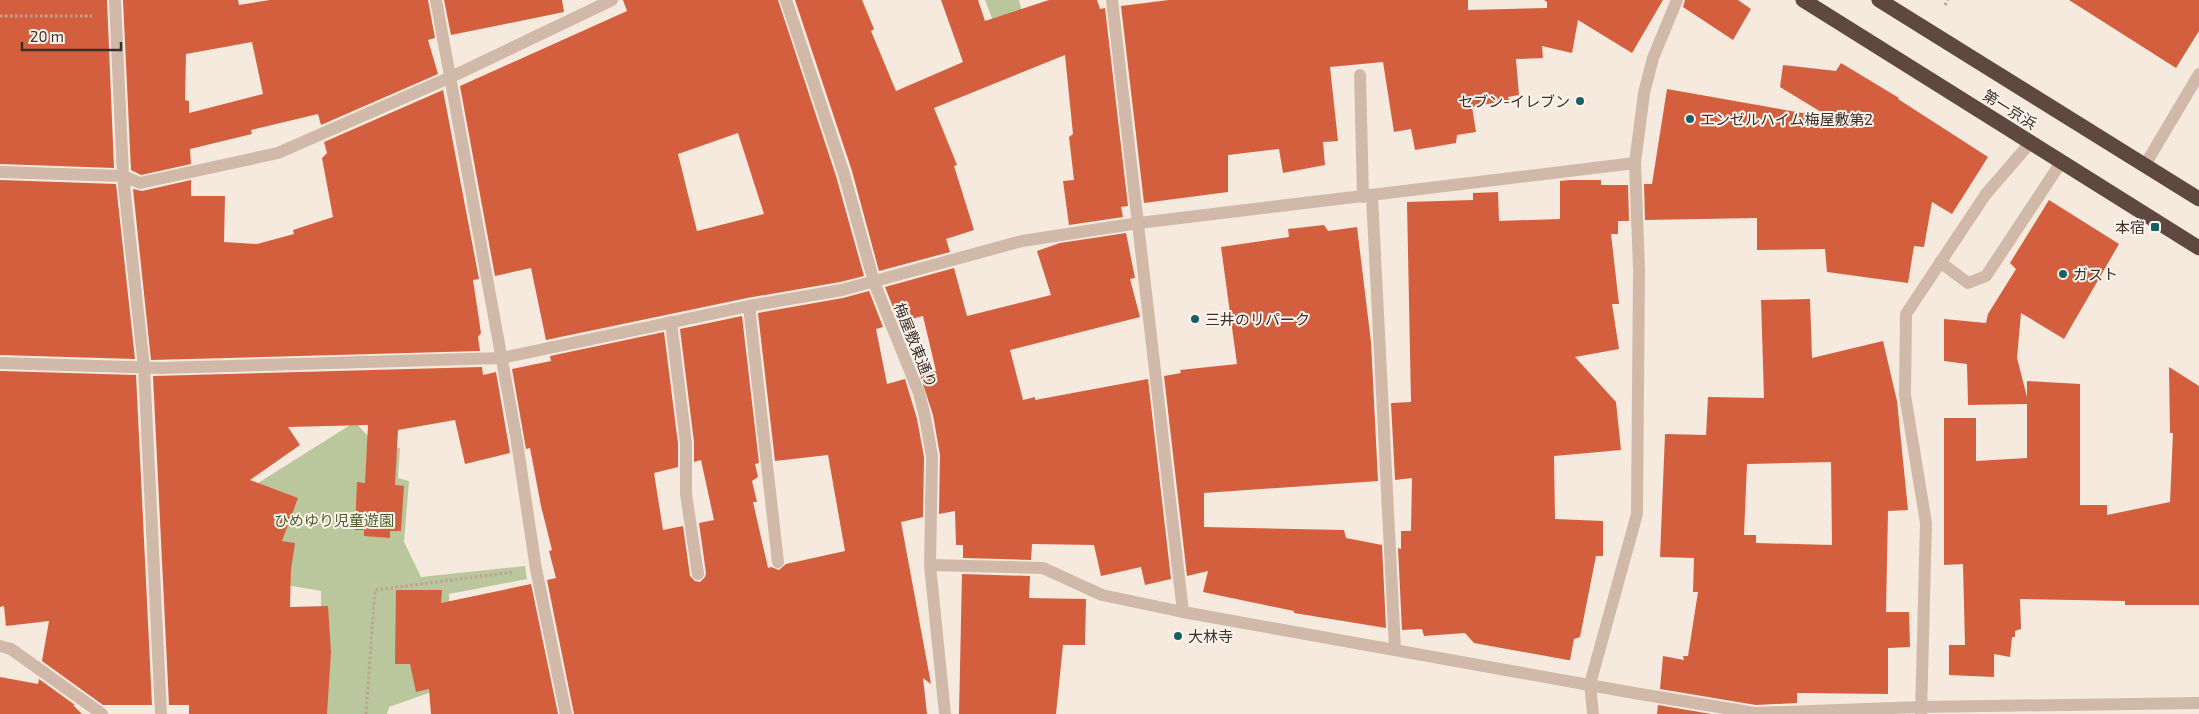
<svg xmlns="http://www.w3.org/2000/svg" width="2199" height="714" font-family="'Exo 2','Noto Sans JP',sans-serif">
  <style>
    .green { fill: #bac79c }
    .building { fill: #d45f3e; fill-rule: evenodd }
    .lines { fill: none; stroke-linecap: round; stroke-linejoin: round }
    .path { stroke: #bca392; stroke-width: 3; stroke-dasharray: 2.5 2.5; stroke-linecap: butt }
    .lane { stroke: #d0b9a8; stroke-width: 12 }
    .street { stroke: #d0b9a8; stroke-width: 12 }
    .highway { stroke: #5e483f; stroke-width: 15 }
    .poi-dot { fill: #196064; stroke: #fcf4ec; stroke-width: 2 }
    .labels { text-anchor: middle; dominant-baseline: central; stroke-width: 4; stroke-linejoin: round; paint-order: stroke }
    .poi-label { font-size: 15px; fill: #3c2f29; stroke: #fcf4ec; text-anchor: start }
    .street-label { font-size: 15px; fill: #3c2f29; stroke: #fcf4ec }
    .park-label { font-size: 15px; fill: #4c5e29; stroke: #fcf4ec }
  </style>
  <rect width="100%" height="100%" fill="#f6eade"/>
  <path class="green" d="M985 0H1019L1024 22 997 31Z
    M355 422 377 446 400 448 398 478 409 481 404 542 421 577 525 566 527 579 449 594 451 667 440 689 389 707 387 714H322L321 591 246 578 226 503Z"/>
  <path class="building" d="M0 0H107L114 168 0 164Z
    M123 0H238L239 5 270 0H428L435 38 428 40 438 74 321 125 318 114 251 130 252 134 190 149 191 164 141 175 131 170ZM252 42 263 94 189 113V101L185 100 186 54Z
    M444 0H562L564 12 451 35Z
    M623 0H778L836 176 864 276 840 282 747 298 546 340 531 268 495 276 460 86 627 11ZM738 133 764 214 697 231 678 154Z
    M795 0H862L874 29 871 31 896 91 963 62 941 0H978L985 21 1049 0H1097L1100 9 1105 8 1128 206 1121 207 1123 217 1069 225 1063 181 1074 180 1069 137 1073 134 1065 55 934 108 957 165 954 166 974 230 946 239 950 252 879 271 852 171Z
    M1169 0H1468V10L1547 8V2L1544 0H1663L1632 53 1578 20 1572 53 1542 46 1543 58 1516 59 1519 95 1508 97 1509 100 1472 107 1476 132 1457 135 1456 143 1415 150 1411 129 1394 132 1383 62 1330 67 1338 141 1323 142 1325 165 1283 173 1279 149 1228 155V192L1144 203 1121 6Z
    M1685 0H1738L1751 9 1733 40 1683 7Z
    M2069 0H2199V31L2176 68Z
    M1841 63 1899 98 1898 99 1988 157 1952 214 1932 202 1924 247 1914 246 1908 283 1827 272 1825 249 1757 250V218L1645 220 1644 184H1652L1667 89 1831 118 1780 87 1783 65 1836 71Z
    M443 90 479 279 473 280 481 333 478 337 480 351 151 360 133 189 142 191 191 180V196H225L224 242 257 244 294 234 293 230 333 217 322 158 327 153 324 142Z
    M0 180 116 184 135 359 0 355Z
    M1570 180H1601V185H1628L1629 221H1618V234H1611L1619 304H1612L1619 349 1575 357 1616 402 1621 450 1554 456 1555 519 1603 521V556H1596L1580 637 1574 639 1570 660H1568L1474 643 1465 633 1424 636 1422 629 1402 630 1398 548 1401 549V531H1411L1412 478 1395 480 1391 403 1411 402 1407 202 1473 200V193L1498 192 1499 221 1560 219V181Z
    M2049 200 2119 244 2064 339 2021 313 2017 358 2027 397V381L2080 384V505H2107V515L2170 502 2173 433H2170L2169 367 2199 386V605H2125V601L2020 599 2021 629 2015 631V637H2012L2010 657 1994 654V677L1949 675V645H1965L1963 564 1944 565V418H1976V461L2027 458V404L1968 405 1967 364 1944 361V319L1986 323 1988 314 2016 269 2010 263Z
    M1324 225 1328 231 1357 227 1371 342 1378 481 1204 493V527L1344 530 1346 538 1382 545 1386 628 1294 613V611L1203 592 1208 571 1187 576 1164 376 1181 373 1180 370 1237 364 1221 247 1289 237 1288 229Z
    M1126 233 1135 278 1130 279 1140 317 1010 350 1023 400 1035 397V400L1148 379 1171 579 1145 585 1141 567 1101 576 1094 545 1032 544 1031 560 963 558V545H956L955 511 939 514 940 455 933 415 920 375 936 371 923 316 899 322 885 287 954 268 967 316 1051 295 1037 251 1060 243Z
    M869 291 883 327 876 329 887 384 905 379 917 419 924 457 923 517 901 522 931 684 923 678 927 714H574L547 580 556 578 549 551 552 550 541 506 530 448 526 449 512 369 551 361 550 356 664 332 678 444V467L654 473 663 530 683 526 690 576 695 581 700 582 705 577 706 573 699 523 714 520 701 460 694 462V442L680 329 742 316 759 463 755 464 758 477 752 481 757 502H753L768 568 771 567 779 570 786 564 845 551 828 455 775 461 758 313 843 298Z
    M1810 299 1812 358 1883 341 1897 401 1908 510 1888 511 1886 612H1909L1910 647 1888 648V694L1797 693V703L1756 705 1660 689 1663 656 1684 660 1683 656H1688L1698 592H1693L1694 558 1660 557 1665 434 1706 435 1708 397 1764 398 1761 300ZM1831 462 1832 545 1756 543V535H1744L1747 464Z
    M482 367 483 375 496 372 510 453 465 464 455 420 398 430 395 485 404 486 401 531H390V538L364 536V530H355L357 482 365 483 368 425 288 427 300 445 250 480 298 498 282 541 295 543 291 569 290 607 328 606 331 652 327 714H189V705H169L153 376Z
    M0 371 136 375 152 705H103L42 661 49 621 6 626 4 606 0 607Z
    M962 574 1030 576 1029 598 1086 599 1085 645H1063L1056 714H959Z
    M531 584 558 714H431L429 689 416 692 410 664H395L396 590H442L441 603Z
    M0 677 38 684 39 679 75 705H73L82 714H0Z
    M1658 705 1711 714H1657Z"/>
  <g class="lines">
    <path class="path" d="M1945 5 1948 0
      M0 16H92
      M366 714 375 590 513 572"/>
    <path class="lane" d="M1360 75 1363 197
      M1940 262 1968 283 1986 276 2062 161
      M749 306 778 562
      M671 322 686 443V494L698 574"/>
    <path class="street" d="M115 0 123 176 144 367 161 714
      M436 0 517 442 536 569 566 714
      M786 0 844 174 874 282 919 393 925 417 932 456 930 565 945 714
      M1112 0 1183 612
      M2145 165 2199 74
      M0 172 123 176 140 183 278 153 451 77 612 0
      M1372 196 1395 649
      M0 363 161 368 502 358 749 306 842 290 1022 241 1139 223 1635 163
      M930 565 1043 568 1102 595 1183 612 1634 693 1755 713 1921 707 2199 703
      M0 646 11 649 102 714
      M1593 714 1590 684 1637 514 1639 269 1635 163 1644 93 1653 58 1677 0
      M1921 714 1926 523 1905 395 1906 314 1986 194 2031 142"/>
    <path class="highway" d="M1803 0 2199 248
      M1879 0 2199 199"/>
  </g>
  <g class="poi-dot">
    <circle cx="1580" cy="101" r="5"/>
    <circle cx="1690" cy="119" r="5"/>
    <rect x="2150" y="222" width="10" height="10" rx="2.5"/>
    <circle cx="2063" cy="274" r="5"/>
    <circle cx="1195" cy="319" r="5"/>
    <circle cx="1178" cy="636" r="5"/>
  </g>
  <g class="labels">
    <g class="poi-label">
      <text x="1570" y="101" text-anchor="end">セブン-イレブン</text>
      <text x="1700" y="119">エンゼルハイム梅屋敷第2</text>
      <text x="2145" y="227" text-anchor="end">本宿</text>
      <text x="2073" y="274">ガスト</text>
      <text x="1205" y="319">三井のリパーク</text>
      <text x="1188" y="636">大林寺</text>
    </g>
    <g class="street-label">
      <text transform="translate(2010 109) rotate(32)">第一京浜</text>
      <text transform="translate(916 345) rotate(68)">梅屋敷東通り</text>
    </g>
    <g class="park-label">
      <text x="334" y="520">ひめゆり児童遊園</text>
    </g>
  </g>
  <path d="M22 42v8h99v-8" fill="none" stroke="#3c2f29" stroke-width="2.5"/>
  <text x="30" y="42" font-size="15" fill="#3c2f29" stroke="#fcf4ec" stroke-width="4" paint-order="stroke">20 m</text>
</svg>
